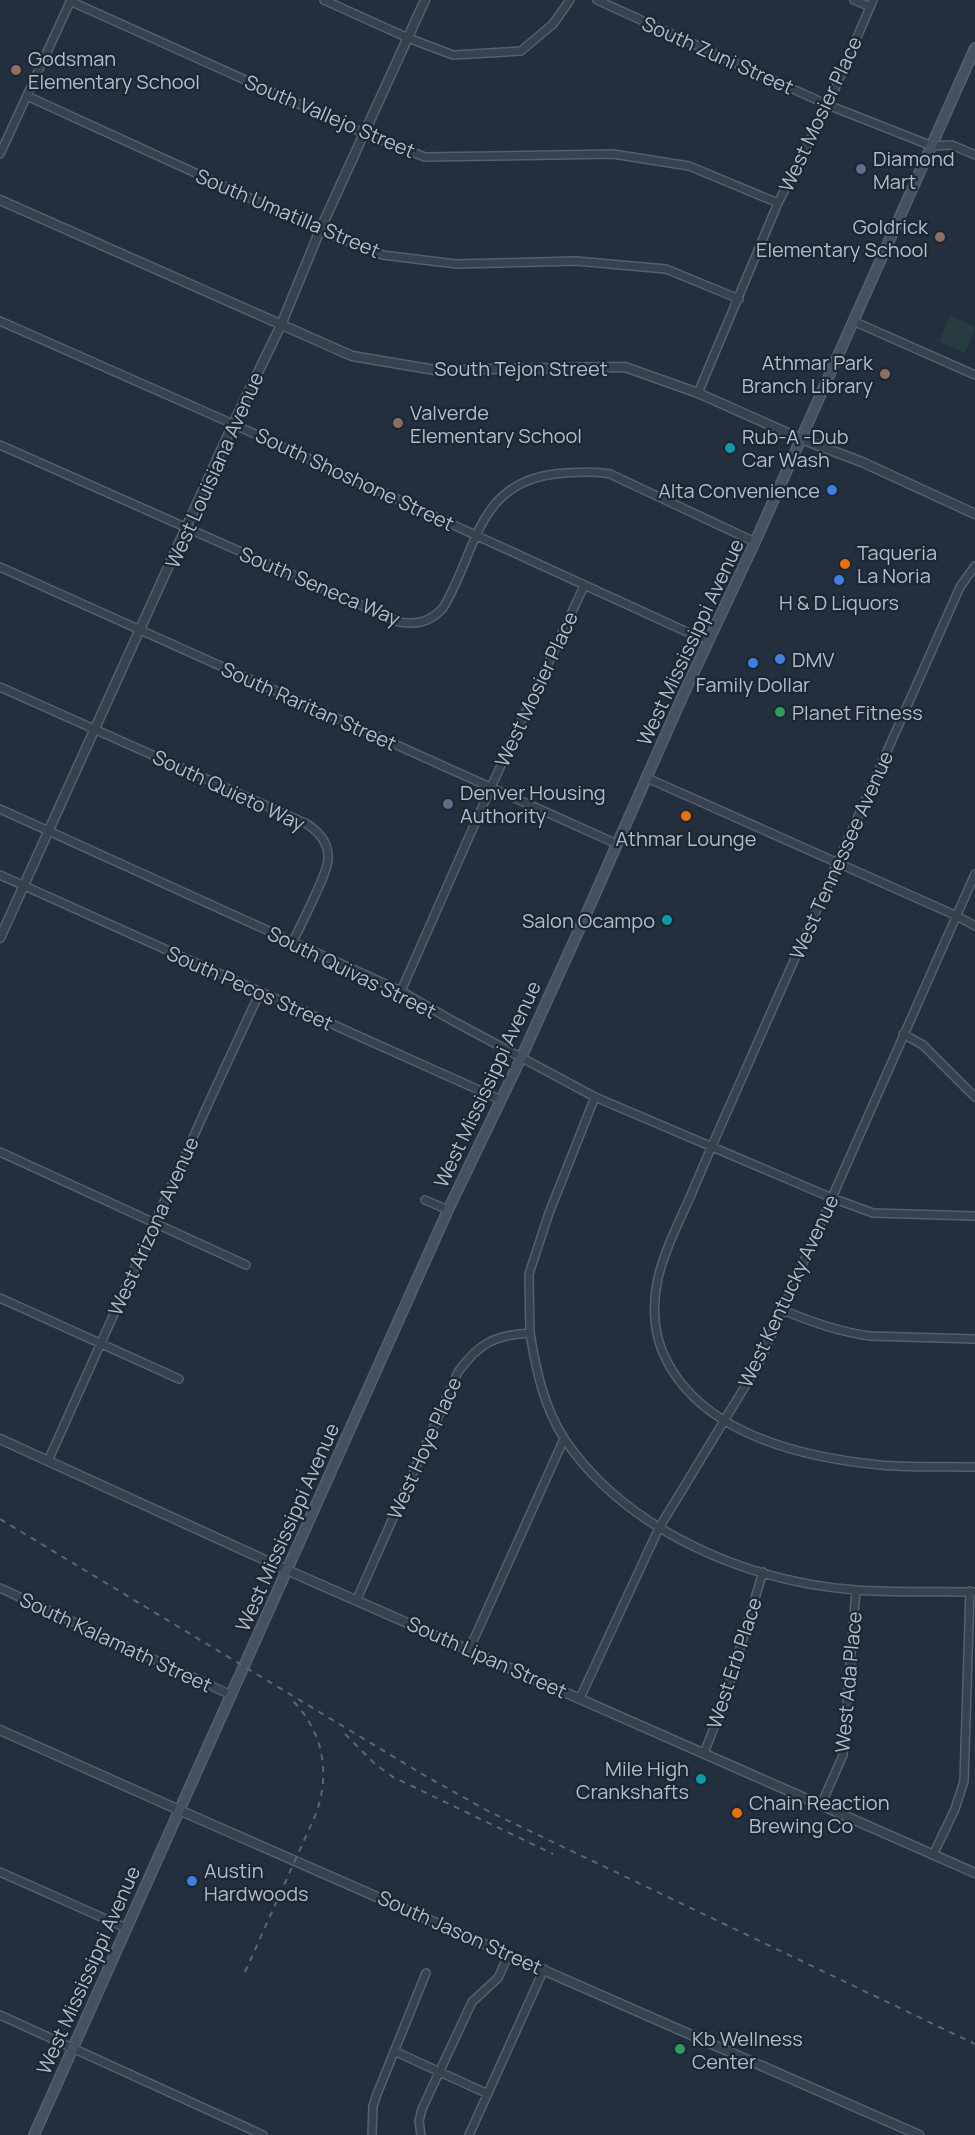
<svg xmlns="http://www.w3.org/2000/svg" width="975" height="2135" font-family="Manrope,sans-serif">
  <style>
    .green { fill: #263c3f }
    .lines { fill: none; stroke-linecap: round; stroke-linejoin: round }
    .minor-casing { stroke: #565f6c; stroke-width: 10 }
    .tertiary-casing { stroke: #565f6c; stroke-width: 11 }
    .secondary-casing { stroke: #565f6c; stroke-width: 12 }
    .minor { stroke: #38414e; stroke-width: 7 }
    .tertiary { stroke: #38414e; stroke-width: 8 }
    .secondary { stroke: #465061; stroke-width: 9 }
    .rail { stroke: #5a6575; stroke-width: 2; stroke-dasharray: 6 6; stroke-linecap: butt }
    .education-dot { fill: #8d6e63; stroke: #1d2633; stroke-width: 2 }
    .service-dot { fill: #5c6f8a; stroke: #1d2633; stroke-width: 2 }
    .culture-dot { fill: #0f9aa8; stroke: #1d2633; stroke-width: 2 }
    .shop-dot { fill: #3f7fe0; stroke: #1d2633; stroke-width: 2 }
    .food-dot { fill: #e8710a; stroke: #1d2633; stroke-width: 2 }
    .leisure-dot { fill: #2e9e5b; stroke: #1d2633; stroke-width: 2 }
    .labels { text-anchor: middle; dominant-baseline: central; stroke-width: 4.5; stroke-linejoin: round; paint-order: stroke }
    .street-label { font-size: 20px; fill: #b4bcc9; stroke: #1d2633 }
    .poi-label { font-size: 20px; fill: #b4bcc9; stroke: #1d2633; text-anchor: start }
  </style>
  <rect width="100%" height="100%" fill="#242f3e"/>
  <path class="green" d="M951 316 975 327 965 353 939 342Z"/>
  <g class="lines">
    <g class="minor-casing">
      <path id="minor" d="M324 0 408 38 453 55 521 51 553 24 570 0
        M597 0 828 105 932 146 952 145 975 155
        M854 0 870 7
        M70 1 363 133 425 157 613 154 689 166 778 203
        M27 96 320 230 383 255 456 264 576 261 666 269 739 299
        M0 154 71 0
        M0 321 233 424 687 632 709 640
        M853 321 975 375
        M698 393 778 203 828 105 873 0
        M0 445 399 622C417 625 430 622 443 608 477 552 476 483 555 474 573 472 593 471 610 474L755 542
        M975 566 960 587C894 737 827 887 760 1037 737 1090 713 1142 691 1195 679 1222 665 1249 658 1278 653 1300 653 1326 661 1348 694 1432 799 1457 880 1465 911 1468 944 1466 975 1467
        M0 567 617 844
        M0 687 307 824C319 832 329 844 328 859 328 874 300 925 293 942
        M647 778 957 916 975 926
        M0 809 401 991 453 1021 595 1097 832 1198 873 1213 975 1216
        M0 875 501 1100
        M401 991 491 787 584 586
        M903 1034 923 1045 975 1097
        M0 1152 246 1265
        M425 1200 448 1210
        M0 1298 179 1379
        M783 1310C811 1322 839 1332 870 1336L975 1339
        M530 1333C536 1370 544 1408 565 1440 628 1532 749 1582 856 1590 896 1593 936 1591 975 1592
        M48 1461 209 1102 260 992
        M0 1588 231 1695
        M357 1599 458 1372C479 1343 495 1335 530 1333L529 1274 549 1213 595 1097
        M469 1650 564 1439
        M580 1698 659 1528 758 1365 975 874
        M704 1753 723 1705 763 1572
        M821 1805 843 1755 856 1590
        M933 1855 955 1809 964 1781 970 1591
        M0 1872 126 1928
        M0 2015 263 2135
        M394 2051 488 2094
        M372 2135 373 2106 377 2094 426 1973
        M421 2135 419 2121 422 2109 472 2002 498 1978 509 1954
        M469 2135 544 1969"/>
    </g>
    <g class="tertiary-casing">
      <path id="tertiary" d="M0 200 352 356 435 370 625 367 698 393 801 439 862 462 975 514
        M0 938 233 424 281 325 320 230 425 0
        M0 1439 278 1566 975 1873
        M0 1730 179 1810 919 2135"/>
    </g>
    <g class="secondary-casing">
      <path id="secondary" d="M34 2135 448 1210 521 1058 584 919 684 693 755 542 975 48"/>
    </g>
    <use href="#minor" class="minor"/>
    <use href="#tertiary" class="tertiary"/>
    <use href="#secondary" class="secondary"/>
    <path class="rail" d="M0 1519 422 1774 488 1811 975 2044
      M345 1734 375 1764 393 1777 553 1854
      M245 1972 315 1816C331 1775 324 1732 292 1700"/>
  </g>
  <g class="education-dot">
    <circle cx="16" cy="70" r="6"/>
    <circle cx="940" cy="237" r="6"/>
    <circle cx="885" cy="374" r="6"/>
    <circle cx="398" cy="423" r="6"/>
  </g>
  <g class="service-dot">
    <circle cx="861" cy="169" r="6"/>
    <circle cx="448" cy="804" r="6"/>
  </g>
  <g class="culture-dot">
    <circle cx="730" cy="448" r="6"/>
    <circle cx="667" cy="920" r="6"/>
    <circle cx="701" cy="1779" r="6"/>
  </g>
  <g class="shop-dot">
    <circle cx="832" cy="490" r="6"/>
    <circle cx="839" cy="580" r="6"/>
    <circle cx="780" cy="659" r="6"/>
    <circle cx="753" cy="663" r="6"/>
    <circle cx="192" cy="1881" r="6"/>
  </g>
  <g class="food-dot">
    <circle cx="845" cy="564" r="6"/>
    <circle cx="686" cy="816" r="6"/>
    <circle cx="737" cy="1813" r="6"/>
  </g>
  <g class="leisure-dot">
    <circle cx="780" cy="712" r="6"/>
    <circle cx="680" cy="2049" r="6"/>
  </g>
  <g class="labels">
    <g class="street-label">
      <text transform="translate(718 55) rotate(24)">South Zuni Street</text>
      <text transform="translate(820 114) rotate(-65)">West Mosier Place</text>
      <text transform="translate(330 116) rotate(23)">South Vallejo Street</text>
      <text transform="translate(288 213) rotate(23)">South Umatilla Street</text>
      <text x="521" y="368">South Tejon Street</text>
      <text transform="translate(214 470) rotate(-66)">West Louisiana Avenue</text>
      <text transform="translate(355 479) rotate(25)">South Shoshone Street</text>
      <text transform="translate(320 586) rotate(23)">South Seneca Way</text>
      <text transform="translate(690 642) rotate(-65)">West Mississippi Avenue</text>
      <text transform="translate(536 689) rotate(-65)">West Mosier Place</text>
      <text transform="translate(309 706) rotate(24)">South Raritan Street</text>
      <text transform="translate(229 790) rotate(25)">South Quieto Way</text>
      <text transform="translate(841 855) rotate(-66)">West Tennessee Avenue</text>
      <text transform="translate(352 972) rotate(26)">South Quivas Street</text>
      <text transform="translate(250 988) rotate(24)">South Pecos Street</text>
      <text transform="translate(487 1084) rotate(-65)">West Mississippi Avenue</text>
      <text transform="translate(153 1226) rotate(-66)">West Arizona Avenue</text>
      <text transform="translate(788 1291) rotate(-65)">West Kentucky Avenue</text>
      <text transform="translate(424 1448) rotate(-66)">West Hoye Place</text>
      <text transform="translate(287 1527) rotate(-66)">West Mississippi Avenue</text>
      <text transform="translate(116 1642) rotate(25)">South Kalamath Street</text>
      <text transform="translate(487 1657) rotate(24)">South Lipan Street</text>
      <text transform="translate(734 1663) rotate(-72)">West Erb Place</text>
      <text transform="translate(848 1682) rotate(-85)">West Ada Place</text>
      <text transform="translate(460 1932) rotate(24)">South Jason Street</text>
      <text transform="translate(88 1970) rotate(-66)">West Mississippi Avenue</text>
    </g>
    <g class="poi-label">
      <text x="28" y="58">Godsman<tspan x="28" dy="23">Elementary School</tspan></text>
      <text x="873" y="158">Diamond<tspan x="873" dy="23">Mart</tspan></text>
      <text x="928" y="226" text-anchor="end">Goldrick<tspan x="928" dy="23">Elementary School</tspan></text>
      <text x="873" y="362" text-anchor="end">Athmar Park<tspan x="873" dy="23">Branch Library</tspan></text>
      <text x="410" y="412">Valverde<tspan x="410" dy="23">Elementary School</tspan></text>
      <text x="742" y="436">Rub-A -Dub<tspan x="742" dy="23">Car Wash</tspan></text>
      <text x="820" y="490" text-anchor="end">Alta Convenience</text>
      <text x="857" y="552">Taqueria<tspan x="857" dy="23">La Noria</tspan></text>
      <text x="839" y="602" text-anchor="middle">H &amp; D Liquors</text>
      <text x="792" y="659">DMV</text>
      <text x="753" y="684" text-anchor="middle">Family Dollar</text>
      <text x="792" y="712">Planet Fitness</text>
      <text x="460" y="792">Denver Housing<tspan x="460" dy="23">Authority</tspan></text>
      <text x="686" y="838" text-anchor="middle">Athmar Lounge</text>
      <text x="655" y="920" text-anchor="end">Salon Ocampo</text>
      <text x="689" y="1768" text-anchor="end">Mile High<tspan x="689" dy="23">Crankshafts</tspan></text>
      <text x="749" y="1802">Chain Reaction<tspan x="749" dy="23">Brewing Co</tspan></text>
      <text x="204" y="1870">Austin<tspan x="204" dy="23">Hardwoods</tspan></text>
      <text x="692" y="2038">Kb Wellness<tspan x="692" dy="23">Center</tspan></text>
    </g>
  </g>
</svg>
